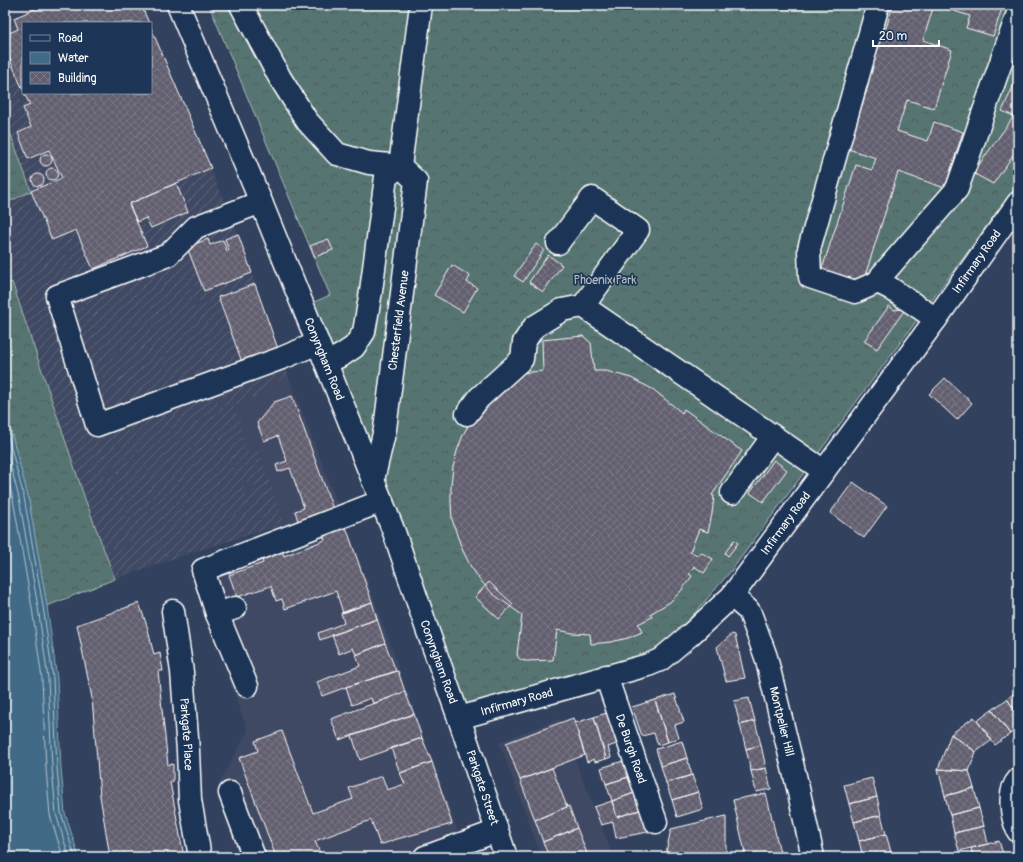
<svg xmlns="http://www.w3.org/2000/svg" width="1023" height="862" font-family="Pangolin,sans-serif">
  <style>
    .built { fill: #404a63 }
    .industrial { fill: url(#industrial-furrows) }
    .forest { fill: url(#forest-crowns); stroke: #aabab8 }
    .water { fill: #406b86; stroke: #8ca6b6 }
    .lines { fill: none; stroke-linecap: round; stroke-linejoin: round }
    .shore { stroke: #b3c4cf; stroke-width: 1 }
    .building { fill: url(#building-cross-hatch); stroke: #fff }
    .minor-casing { stroke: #fff; stroke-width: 25 }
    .major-casing { stroke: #fff; stroke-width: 25 }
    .minor { stroke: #1d3557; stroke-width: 22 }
    .major { stroke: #1d3557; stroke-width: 22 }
    .labels { text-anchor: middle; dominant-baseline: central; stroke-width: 3.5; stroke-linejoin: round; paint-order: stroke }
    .street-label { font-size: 12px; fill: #fff; stroke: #1d3557 }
    .park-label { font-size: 12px; fill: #b3c0c0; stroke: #1d3557 }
  </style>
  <defs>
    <pattern id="industrial-furrows" width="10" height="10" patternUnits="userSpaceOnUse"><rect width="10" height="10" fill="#404a63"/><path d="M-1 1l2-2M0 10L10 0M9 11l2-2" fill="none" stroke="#5d657a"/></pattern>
    <pattern id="forest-crowns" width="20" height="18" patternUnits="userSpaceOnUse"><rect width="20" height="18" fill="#567472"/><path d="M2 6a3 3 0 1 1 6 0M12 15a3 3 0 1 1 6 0" fill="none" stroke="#505c5b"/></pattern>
    <pattern id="building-cross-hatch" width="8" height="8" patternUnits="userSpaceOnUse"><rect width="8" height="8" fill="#625e6f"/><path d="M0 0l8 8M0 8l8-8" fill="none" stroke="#7a7685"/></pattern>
  </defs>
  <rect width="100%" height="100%" fill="#32415e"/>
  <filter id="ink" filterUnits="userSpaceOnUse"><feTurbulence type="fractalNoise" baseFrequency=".025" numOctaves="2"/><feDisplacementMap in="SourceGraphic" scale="8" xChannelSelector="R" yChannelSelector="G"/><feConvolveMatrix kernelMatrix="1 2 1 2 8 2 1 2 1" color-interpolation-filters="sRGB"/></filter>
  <g filter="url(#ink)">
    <path class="built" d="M288 375 374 599 467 857H242L236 842 219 783 248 731 227 675 239 653 214 579 219 569 293 545 258 449 249 453 236 408Z
      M559 719 605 835 613 857H542L499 742Z"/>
    <path class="industrial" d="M44 5H141L23 23V93H151V30L238 234 252 273 255 284 288 375 236 408 249 453 258 449 285 524 187 554 115 579 85 499 12 282 5 284V205L28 194 5 127V21Z"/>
    <path class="forest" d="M209 5H1018V184L731 571 682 628 625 671 459 718 303 307 330 295Z
      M5 118 31 191 5 204Z
      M12 282 85 499 115 579 47 606 28 496 5 409V284Z"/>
    <path class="water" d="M5 409 28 496 47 606 57 678 61 768 65 813 79 857H5Z"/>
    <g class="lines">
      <path class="shore" d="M5 425 24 497 43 606 53 678 57 768 61 813 75 857
        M5 444 19 498 38 607 48 679 52 768 56 814 69 857
        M5 468 13 499 32 608 42 679 46 769 50 815 63 857"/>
    </g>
    <path class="building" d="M44 5H141L149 23H23V90L5 48V35L18 29 14 18Z
      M893 5H934L923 40 952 50 934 108 907 100 897 131 928 141 934 122 963 132 945 188 898 172 863 282 822 269 856 165 872 170 876 158 839 146 856 124 869 83 865 82 882 27 886 28Z
      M935 5H1003L993 36 966 28 970 16Z
      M151 28 211 168 129 204 147 246 93 269 76 230 52 240 31 191 62 178 49 150 28 159 18 133 31 127 23 108 30 105 24 93H151Z
      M1018 76V118L1002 111Z
      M1014 116 1018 118V148L993 184 973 173Z
      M40 160a6 6 0 1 1 12 0a6 6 0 1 1-12 0Z
      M46 174a6 6 0 1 1 12 0a6 6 0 1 1-12 0Z
      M32 180a6 6 0 1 1 12 0a6 6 0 1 1-12 0Z
      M176 183 188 212 151 228 146 218 137 222 129 204Z
      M238 234 252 273 204 291 187 247 208 239 210 245 223 240 227 251 229 250 225 239Z
      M328 239 333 250 315 257 310 246Z
      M536 244 544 250 523 282 514 276Z
      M548 255 562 265 543 292 529 282Z
      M452 265 470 276 467 282 477 288 463 312 434 295Z
      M255 284 278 349 242 362 218 297Z
      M889 306 894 310 906 308 877 349 864 341Z
      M583 336 591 343 594 371H606L631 378 654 390 682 413 684 409 742 451 712 495 714 496 712 514 708 532 699 529 690 552 698 555 700 552 713 559 704 573 694 566 689 574 692 576 681 591 670 602 650 614 652 617 638 624 642 632 628 638 611 642 591 644 590 634 572 633 557 630 553 660 526 661 521 660 518 657 517 654 522 615 493 594 481 581 471 567 463 551 457 535 452 519 451 502V485L453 467 457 451 463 435 471 420 520 373 543 371 542 340Z
      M945 378 972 403 957 420 929 394Z
      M292 396 333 509 298 521 295 511 304 508 290 468 278 472 276 465 287 461 278 436 264 441 257 423 274 402Z
      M774 460 787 470 763 502 750 493Z
      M853 482 887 506 864 538 830 513Z
      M345 524 372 602 343 613 336 591 285 609 282 599 276 601 271 586 237 597 229 575 263 563 262 558 282 550 284 556 325 540 322 533Z
      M734 540 738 543 728 556 725 553Z
      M489 582 513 604 499 619 475 597Z
      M372 602 377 619 320 640 318 633 344 623 341 613Z
      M139 603 147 626 154 655 160 653 163 671H158L168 765 173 764V782H170L184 857H110L100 796 92 698 77 625Z
      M377 619 385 643 356 655 353 648 339 654 332 635Z
      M732 634 735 635 745 678 726 681 717 647Z
      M385 643 396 671 346 687 322 696 317 682 360 666 356 655Z
      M398 671 405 692 373 704 371 698 352 705 346 687Z
      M1018 671V684L1012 676Z
      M1018 690V714L1007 699Z
      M405 692 414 714 339 740 331 719Z
      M675 694 684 722 675 725 679 738 668 742 655 700Z
      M749 698 755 721 740 725 734 701Z
      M1007 699 1018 714V727L1010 734 992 710Z
      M655 700 668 742 658 745 654 733 642 736 632 707Z
      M992 710 1010 734 995 745 977 721Z
      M613 711 622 742 608 747 611 757 606 759 594 717Z
      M414 714 422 738 360 760 352 736Z
      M594 717 606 759 595 762 594 759 587 762 575 723Z
      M974 717 992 740 976 752 951 734Z
      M573 718 585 755 520 780 506 743Z
      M755 721 761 745 746 749 740 725Z
      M282 731 313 813 353 799 349 788 382 776 387 790 405 784 400 773 432 762 452 824 397 839 380 845 371 820 315 841 320 853 308 857H276L239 758 258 751 255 741Z
      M951 734 976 752 969 771 938 769Z
      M422 738 432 762 400 773 391 748Z
      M682 741 687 758 661 766 656 749Z
      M761 745 766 768 751 771 746 749Z
      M687 758 692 775 666 783 661 766Z
      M626 760 632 776 606 784 601 768Z
      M552 768 567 807 535 820 520 780Z
      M766 768 771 789 756 792 751 771Z
      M938 769 969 771 974 788 945 796Z
      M692 775 698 792 672 800 666 783Z
      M632 776 637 792 612 801 606 784Z
      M872 778 877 797 849 804 844 785Z
      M974 788 979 808 950 815 945 796Z
      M637 792 643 809 617 817 612 801Z
      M698 792 703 809 677 817 672 800Z
      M766 793 781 857H746L733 800Z
      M877 797 881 815 854 822 849 804Z
      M612 801 617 817 643 809 648 832 616 838 613 822 601 825 594 807Z
      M569 806 577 828 543 842 535 820Z
      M979 808 984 826 954 833 950 815Z
      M881 815 886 834 859 841 854 822Z
      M726 816V857H665L671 829Z
      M984 826 988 844 959 851 954 833Z
      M577 828 588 856 585 857H549L543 842Z
      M886 834 891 852 871 857H863L859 841Z
      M999 841 1004 857H973L971 848Z
      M891 852 892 857H871Z"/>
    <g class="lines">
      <g class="minor-casing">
        <g id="minor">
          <path d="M241 5 280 78 307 121 337 154 369 163 400 166"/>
          <path d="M878 5 809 249 810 277 855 292 878 282 882 275 957 189 1018 13"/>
          <path d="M261 202 196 227 168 255 57 296 97 425 282 358 318 343"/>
          <path d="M558 243 592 198 638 230 583 306 824 471"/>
          <path d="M878 282 890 288 936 319"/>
          <path d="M326 363 342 355 354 347 364 332 371 291 386 177 400 166 421 5"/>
          <path d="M467 414 479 398 522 359 524 342 534 327 562 310 583 306"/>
          <path id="s1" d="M373 480 385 429 416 181 400 166"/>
          <path d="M732 493 773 436"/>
          <path id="s2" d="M732 596 748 610 750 613 757 632 766 657 798 788 813 857"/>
          <path id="s3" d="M173 611 182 672 188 751 190 800 200 857"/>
          <path d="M217 614 235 608"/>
          <path id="s4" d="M606 676 656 822"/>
          <path d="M247 686 217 614 203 570 382 501"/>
          <path d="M1018 780C1007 792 1012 818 1018 831"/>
          <path d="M230 793 254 857"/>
          <path d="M425 857 497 831"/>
        </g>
      </g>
      <g class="major-casing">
        <g id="major">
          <path id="s5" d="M178 5 261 202 394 532 427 629 459 718 506 857"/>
          <path id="s6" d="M459 718 648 665 660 660 691 634 732 596 936 319 1018 203"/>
        </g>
      </g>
      <use href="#minor" class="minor"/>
      <use href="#major" class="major"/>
    </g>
  </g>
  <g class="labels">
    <g class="street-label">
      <text stroke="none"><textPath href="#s6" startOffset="720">Infirmary Road</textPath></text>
      <text stroke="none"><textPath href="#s1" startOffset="162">Chesterfield Avenue</textPath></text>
      <text stroke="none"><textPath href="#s5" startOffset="383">Conyngham Road</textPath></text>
      <text stroke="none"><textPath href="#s6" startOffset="396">Infirmary Road</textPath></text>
      <text stroke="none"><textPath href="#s5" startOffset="707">Conyngham Road</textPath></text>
      <text stroke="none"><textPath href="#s6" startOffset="60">Infirmary Road</textPath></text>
      <text stroke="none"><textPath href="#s2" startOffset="138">Montpelier Hill</textPath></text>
      <text stroke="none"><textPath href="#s3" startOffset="124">Parkgate Place</textPath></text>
      <text stroke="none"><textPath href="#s4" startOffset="77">De Burgh Road</textPath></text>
      <text stroke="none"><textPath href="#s5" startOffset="840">Parkgate Street</textPath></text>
    </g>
    <g class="park-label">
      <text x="605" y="280">Phoenix Park</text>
    </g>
  </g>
  <rect width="1023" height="862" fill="none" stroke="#1d3557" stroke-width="20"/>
  <rect x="10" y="10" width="1003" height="842" fill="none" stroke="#fff" stroke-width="1.5" filter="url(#ink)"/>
  <rect x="22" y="22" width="130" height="72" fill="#1d3557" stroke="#77869a"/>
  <rect x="30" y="35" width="20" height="6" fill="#1d3557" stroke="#77869a"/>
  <text x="58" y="42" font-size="12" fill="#ffffff">Road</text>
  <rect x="30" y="52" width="20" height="12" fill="#406b86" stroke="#77869a"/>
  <text x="58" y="62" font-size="12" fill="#ffffff">Water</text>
  <rect x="30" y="72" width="20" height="12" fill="url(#building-cross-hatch)" stroke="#77869a"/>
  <text x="58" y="82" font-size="12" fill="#ffffff">Building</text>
  <path d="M873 40v6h66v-6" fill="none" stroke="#ffffff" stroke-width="2"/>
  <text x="879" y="40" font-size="12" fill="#ffffff" stroke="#1d3557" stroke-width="3" paint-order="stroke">20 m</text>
</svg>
